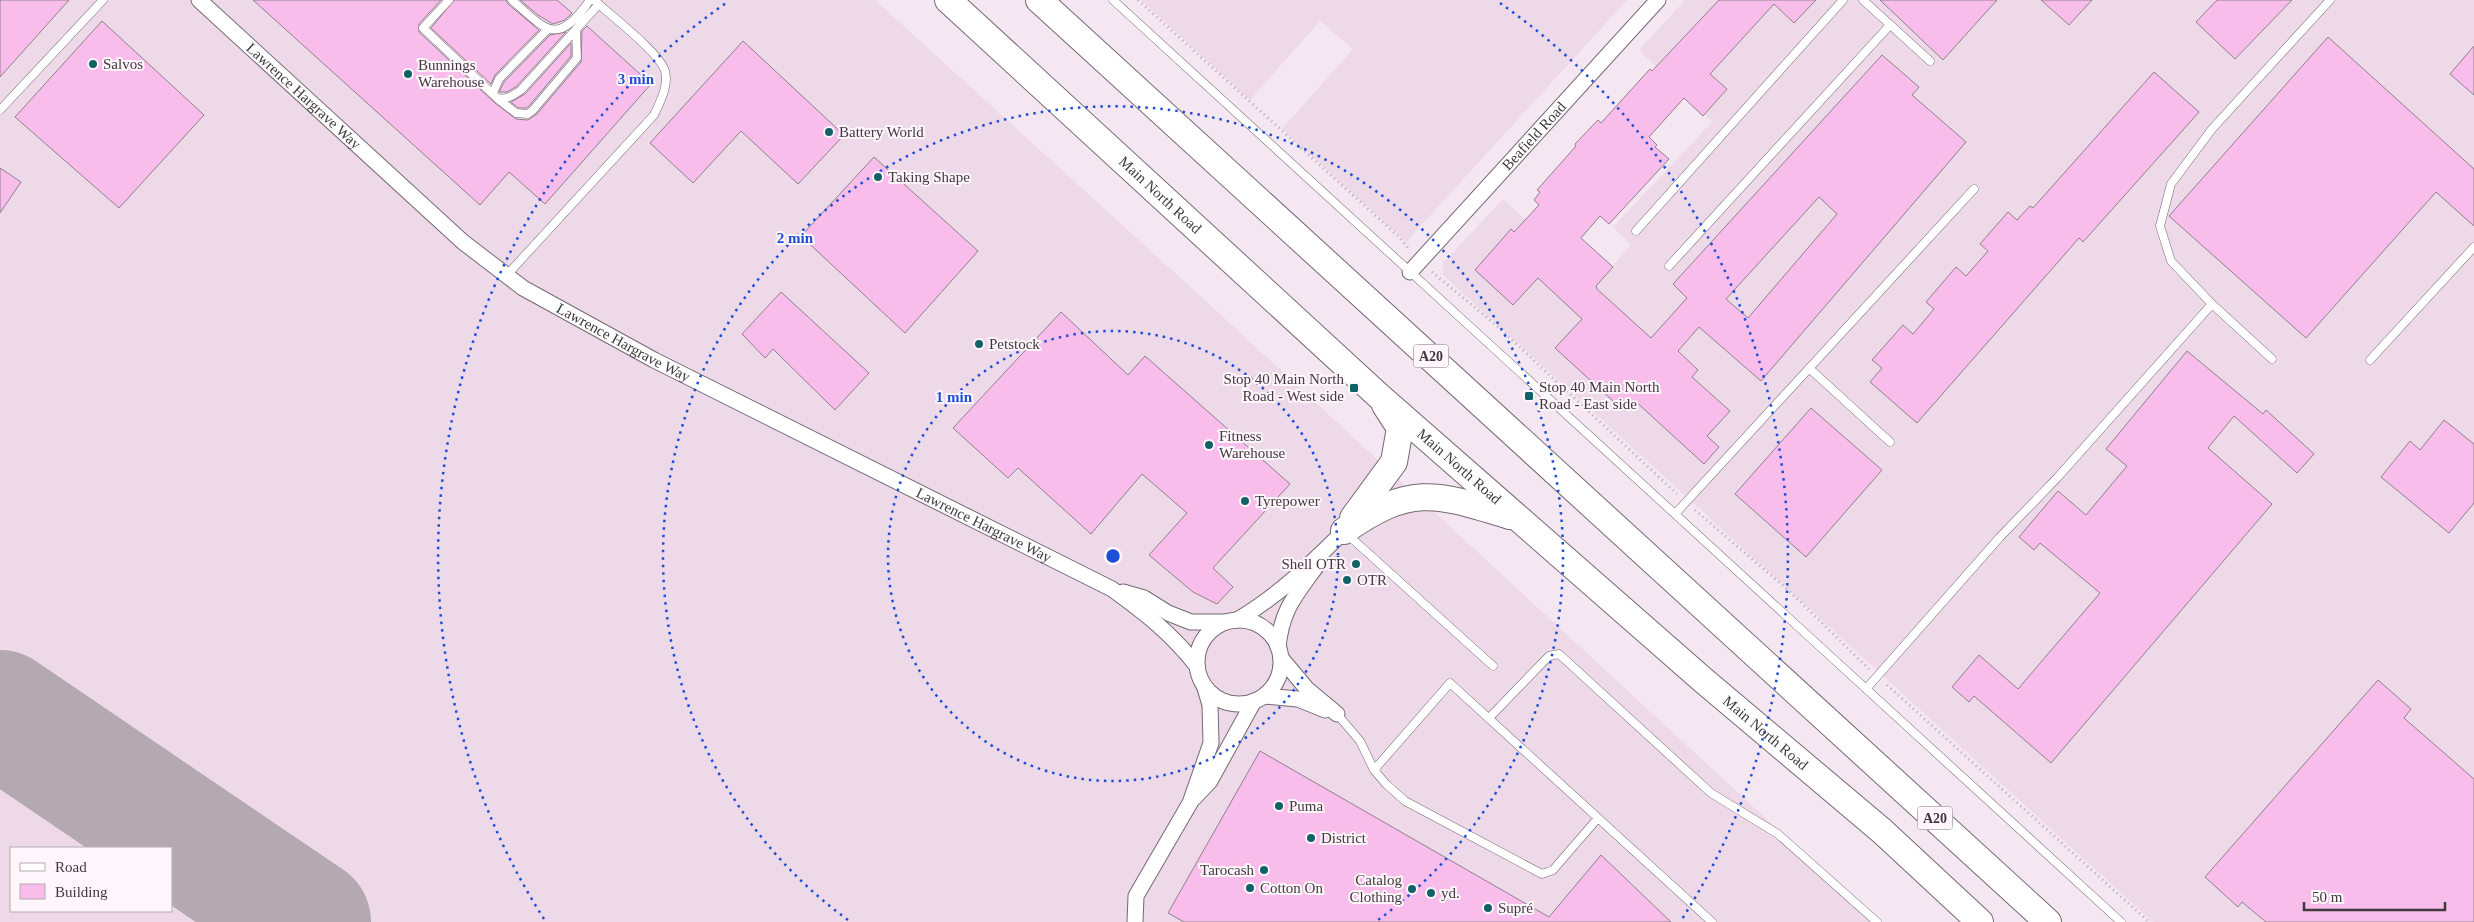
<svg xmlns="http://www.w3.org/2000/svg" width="2474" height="922" font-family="Georgia,serif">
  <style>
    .built { fill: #eed9e9; fill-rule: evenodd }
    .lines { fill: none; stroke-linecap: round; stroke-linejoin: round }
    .taxiway { stroke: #b4a9b0; stroke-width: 51 }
    .runway { stroke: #b4a9b0; stroke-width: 126 }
    .building { fill: #f9bdeb; stroke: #8e818b; fill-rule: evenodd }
    .lane-casing { stroke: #756972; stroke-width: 9 }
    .street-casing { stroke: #756972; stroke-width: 17 }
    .highway-casing { stroke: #756972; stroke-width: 28 }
    .path { stroke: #b5aab2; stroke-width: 3; stroke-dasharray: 1 4; stroke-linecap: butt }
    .lane { stroke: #fff; stroke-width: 8 }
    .street { stroke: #fff; stroke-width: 15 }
    .highway { stroke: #fff; stroke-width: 26 }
    .ring { fill: none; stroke: #1d4ed8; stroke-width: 2.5; stroke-dasharray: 2.5 5 }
    .poi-dot { fill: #116266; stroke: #fff6fc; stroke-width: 2 }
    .labels { text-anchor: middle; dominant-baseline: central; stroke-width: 4; stroke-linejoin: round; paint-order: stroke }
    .shield { fill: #fff6fc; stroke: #797277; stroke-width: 1 }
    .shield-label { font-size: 14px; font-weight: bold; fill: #403a3e }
    .poi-label { font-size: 15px; fill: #403a3e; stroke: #fff6fc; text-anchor: start }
    .street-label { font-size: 15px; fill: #403a3e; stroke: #fff6fc }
    .centre { fill: #1d4ed8; stroke: #fff6fc; stroke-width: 2.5 }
    .ring-label { font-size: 15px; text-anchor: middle; font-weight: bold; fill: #1d4ed8; stroke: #fff6fc; stroke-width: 4; stroke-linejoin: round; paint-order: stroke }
  </style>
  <rect width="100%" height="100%" fill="#f5e7f1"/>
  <path class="built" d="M0 0H875L1208 303 1878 922H0ZM11 848H171V911H11Z
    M1141 0H1627L1406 242 1282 129 1353 49 1320 21 1250 100Z
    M1685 0H2474V922H2153L1443 275V263L1503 199 1596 285 1631 245 1613 227 1712 122 1639 50Z"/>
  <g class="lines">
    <path class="taxiway" d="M0 732H17L37 738"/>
    <path class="runway" d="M0 713 308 922"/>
  </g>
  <path class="building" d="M0 0H69L0 77Z
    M253 0H441L419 24V32L495 103 516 119 528 120 537 114 581 62 582 31 587 26 651 84 545 204 509 172 480 205Z
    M454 0H506L508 4 539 30 495 75 491 84 431 28Z
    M520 0H557L572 13 565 20 553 24 538 15Z
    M1719 0H1816L1794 23 1774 4 1710 74 1727 89 1703 116 1684 98 1649 137 1657 145 1655 147 1669 159 1609 224 1600 216 1581 238 1613 267 1596 286 1597 289 1651 338 1687 298 1673 284 1882 55 1919 87 1912 95 1966 142 1761 381 1699 327 1678 351 1698 370 1692 377 1730 411 1707 436 1719 447 1704 464 1634 400 1624 411 1555 348 1582 319 1538 278 1513 305 1475 270 1511 229 1514 232 1539 205 1534 200 1540 192 1537 190 1576 146 1575 144 1598 120 1601 123 1650 69 1652 71ZM1819 197 1837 214 1748 318 1726 299Z
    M1880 0H1997L1943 60Z
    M2041 0H2092L2069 25Z
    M2217 0H2292L2235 59 2196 22Z
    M102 21 204 115 119 208 15 117Z
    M566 32 517 86 507 92H499L504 82 550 35Z
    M2328 37 2474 169V226L2436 192 2306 338 2169 216Z
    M743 41 844 135 798 184 741 131 693 183 650 143Z
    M571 43V56L529 106 526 108H518L511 102 525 94Z
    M2474 46V95L2450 74Z
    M2154 72 2199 112 2083 242 2079 238 1917 423 1870 382 1882 368 1872 360 1903 325 1913 334 1934 309 1926 302 1956 267 1966 276 1988 251 1980 244 2008 212 2017 220 2030 206 2033 208Z
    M874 157 978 251 905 333 801 236Z
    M0 168 21 182 0 213Z
    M781 292 869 373 835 410 773 349 765 358 742 334Z
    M1061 312 1128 375 1145 356 1290 484 1213 568 1233 587 1217 604 1193 592 1149 555 1187 513 1142 474 1091 534 1018 468 1008 478 953 428Z
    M2187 351 2263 414 2266 410 2314 454 2297 473 2234 416 2208 448 2272 504 2051 763 1974 696 1969 702 1952 687 1979 655 2018 689 2100 593 2040 543 2034 550 2019 537 2058 491 2086 515 2127 466 2106 449Z
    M1811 408 1882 470 1806 557 1735 494Z
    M2444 420 2474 444V503L2449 533 2381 477 2410 441 2420 450Z
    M2378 680 2411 709 2404 718 2474 779V922H2266L2242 902 2238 907 2205 877Z
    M1260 751 1549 917 1601 855 1671 922H1184L1168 913Z"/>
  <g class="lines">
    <g class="lane-casing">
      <path id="lane" d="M449 0 423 28 497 98C507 100 512 96 521 90L599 4
        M512 0C547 31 557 47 590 0
        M1113 0 2121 922
        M1863 0 1930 61
        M493 93 499 79 547 30
        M498 99 516 113 528 114 533 110 577 58 576 30
        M0 110 103 0
        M1636 231 1843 0
        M1669 266 1890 25
        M506 276 654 115C660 102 669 86 665 71 660 53 610 15 594 0
        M2272 359 2212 304 2171 261 2160 226 2171 184 2212 129 2330 0
        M2370 360 2474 247
        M1809 368 1890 442
        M1675 514 1974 189
        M1348 535 1493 666
        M1866 689 2000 537 2057 478 2212 304
        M1337 714 1360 741 1374 770 1450 683 1712 922
        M1489 718 1549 656 1559 654 1711 793 1778 834 1877 922
        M1374 770 1386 784 1405 801 1542 874 1553 870 1598 818"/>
    </g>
    <g class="street-casing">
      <g id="street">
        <path id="s1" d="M199 0 463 242 523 288 654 360 1112 589C1145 613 1171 633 1197 666"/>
        <path id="s2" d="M1410 272 1658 0"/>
        <path d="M1123 592 1144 598 1168 613 1191 622H1224"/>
        <path d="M1237 620C1277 597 1311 564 1344 531"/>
        <circle cx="1239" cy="662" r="42"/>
        <path d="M1278 647C1282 608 1296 595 1318 564"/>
        <path d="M1281 658 1307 689 1337 714"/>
        <path d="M1264 696 1298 699 1325 710"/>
        <path d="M1194 798 1210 781 1254 701"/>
        <path d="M1135 922 1136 896 1190 803 1211 743 1210 705 1205 688"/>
      </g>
    </g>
    <g class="highway-casing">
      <g id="highway">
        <path id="s3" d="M948 0 1380 397 1703 680 1882 831 1980 922"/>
        <path d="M1039 0 2048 922"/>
        <path d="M1353 518 1394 462 1400 428 1385 405"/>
        <path d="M1344 531C1411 484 1435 493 1510 516"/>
      </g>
    </g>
    <path class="path" d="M1138 0 1399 237 1410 250
      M1432 272 1496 325 1677 494
      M1695 510 1788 590 1869 669
      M1887 685 2149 922"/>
    <use href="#lane" class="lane"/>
    <use href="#street" class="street"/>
    <use href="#highway" class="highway"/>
  </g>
  <g class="ring">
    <circle cx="1113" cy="556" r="225"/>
    <path d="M848 920A450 450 0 1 1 1378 920"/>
    <path d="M544 919A675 675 0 0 1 726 3M1500 3A675 675 0 0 1 1682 919"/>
  </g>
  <g class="poi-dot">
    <circle cx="93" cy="64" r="5"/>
    <circle cx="408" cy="74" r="5"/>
    <circle cx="829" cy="132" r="5"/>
    <circle cx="878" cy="177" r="5"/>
    <circle cx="979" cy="344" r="5"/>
    <rect x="1349" y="383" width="10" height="10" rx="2.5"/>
    <rect x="1524" y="391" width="10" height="10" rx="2.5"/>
    <circle cx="1209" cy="445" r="5"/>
    <circle cx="1245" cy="501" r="5"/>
    <circle cx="1356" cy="564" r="5"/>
    <circle cx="1347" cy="580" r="5"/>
    <circle cx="1279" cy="806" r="5"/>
    <circle cx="1311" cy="838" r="5"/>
    <circle cx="1264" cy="870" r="5"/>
    <circle cx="1250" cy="888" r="5"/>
    <circle cx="1412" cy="889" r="5"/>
    <circle cx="1431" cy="893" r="5"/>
    <circle cx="1488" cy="908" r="5"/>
  </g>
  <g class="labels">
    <g class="shield">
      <rect x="1413.5" y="344.5" width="35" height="23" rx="4"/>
      <rect x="1917.5" y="806.5" width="35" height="23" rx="4"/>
    </g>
    <g class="shield-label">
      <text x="1431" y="356">A20</text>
      <text x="1935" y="818">A20</text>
    </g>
    <g class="poi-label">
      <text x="103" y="64">Salvos</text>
      <text x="418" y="65">Bunnings<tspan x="418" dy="17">Warehouse</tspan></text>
      <text x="839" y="132">Battery World</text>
      <text x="888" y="177">Taking Shape</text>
      <text x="989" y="344">Petstock</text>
      <text x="1344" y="379" text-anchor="end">Stop 40 Main North<tspan x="1344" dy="17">Road - West side</tspan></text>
      <text x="1539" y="387">Stop 40 Main North<tspan x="1539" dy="17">Road - East side</tspan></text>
      <text x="1219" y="436">Fitness<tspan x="1219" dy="17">Warehouse</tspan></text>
      <text x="1255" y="501">Tyrepower</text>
      <text x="1346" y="564" text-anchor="end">Shell OTR</text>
      <text x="1357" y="580">OTR</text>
      <text x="1289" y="806">Puma</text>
      <text x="1321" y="838">District</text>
      <text x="1254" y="870" text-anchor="end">Tarocash</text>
      <text x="1402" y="880" text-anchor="end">Catalog<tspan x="1402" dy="17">Clothing</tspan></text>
      <text x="1260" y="888">Cotton On</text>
      <text x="1441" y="893">yd.</text>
      <text x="1498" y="908">Supré</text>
    </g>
    <g class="street-label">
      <text stroke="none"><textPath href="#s1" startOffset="142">Lawrence Hargrave Way</textPath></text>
      <text stroke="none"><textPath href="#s2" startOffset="184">Beafield Road</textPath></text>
      <text stroke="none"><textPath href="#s3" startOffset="288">Main North Road</textPath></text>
      <text stroke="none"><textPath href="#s1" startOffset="548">Lawrence Hargrave Way</textPath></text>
      <text stroke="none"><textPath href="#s3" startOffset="692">Main North Road</textPath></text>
      <text stroke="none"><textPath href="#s1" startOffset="952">Lawrence Hargrave Way</textPath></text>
      <text stroke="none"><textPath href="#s3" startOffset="1098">Main North Road</textPath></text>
    </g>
  </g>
  <circle cx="1113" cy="556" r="8" class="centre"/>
  <g class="ring-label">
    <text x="636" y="84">3 min</text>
    <text x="795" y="243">2 min</text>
    <text x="954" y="402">1 min</text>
  </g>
  <rect x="10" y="847" width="162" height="65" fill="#fff6fc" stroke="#b3abb0"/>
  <rect x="20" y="863" width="25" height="8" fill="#ffffff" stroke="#b3abb0"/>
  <text x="55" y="872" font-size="15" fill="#403a3e">Road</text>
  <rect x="20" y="884" width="25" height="15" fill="#f9bdeb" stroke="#b3abb0"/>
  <text x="55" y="897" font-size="15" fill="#403a3e">Building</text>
  <path d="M2304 902v8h141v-8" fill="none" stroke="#403a3e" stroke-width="2.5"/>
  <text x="2312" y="902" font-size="15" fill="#403a3e" stroke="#fff6fc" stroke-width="4" paint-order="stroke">50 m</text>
</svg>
